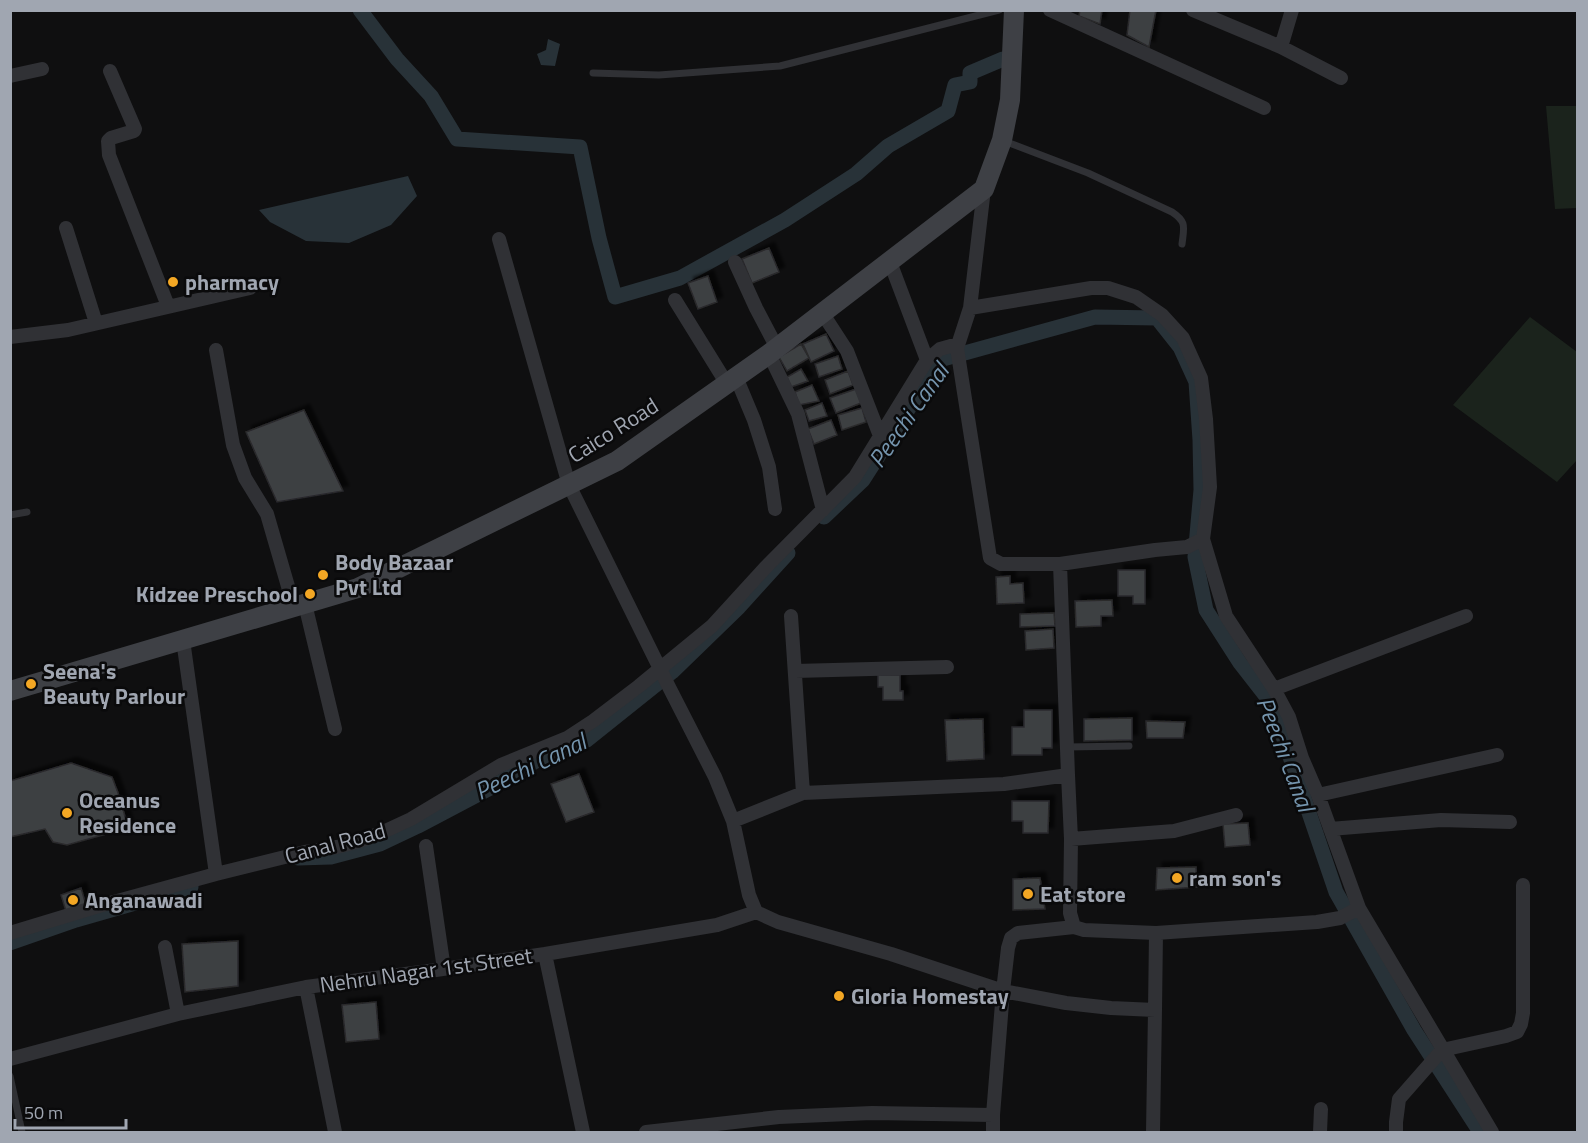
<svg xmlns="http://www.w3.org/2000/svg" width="1588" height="1143" font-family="'Titillium Web',sans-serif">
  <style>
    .green { fill: #1b231c }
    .water { fill: #283238 }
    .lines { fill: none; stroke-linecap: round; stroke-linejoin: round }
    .canal { stroke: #283238; stroke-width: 15 }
    .building { fill: #3e3f43; stroke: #29292c; stroke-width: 1.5; filter: url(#shadow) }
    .lane { stroke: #303135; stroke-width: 7 }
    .street { stroke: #303135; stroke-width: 14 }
    .secondary { stroke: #3e4045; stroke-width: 20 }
    .poi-dot { fill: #f3a724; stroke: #0a0a0b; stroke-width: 2 }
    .labels { text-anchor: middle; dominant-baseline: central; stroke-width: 5; stroke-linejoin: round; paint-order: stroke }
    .poi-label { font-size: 22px; font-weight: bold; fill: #a0a6b1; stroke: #0a0a0b; text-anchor: start }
    .street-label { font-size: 22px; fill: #a0a6b1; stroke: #0a0a0b }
    .water-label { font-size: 24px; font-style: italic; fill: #7595ae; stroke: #0a0a0b }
  </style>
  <defs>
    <filter id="shadow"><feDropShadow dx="5.5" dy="-5.5" stdDeviation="1.5" flood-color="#0009"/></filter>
  </defs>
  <rect width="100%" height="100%" fill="#0f0f10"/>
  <path class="green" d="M1546 106H1577V208L1555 209Z
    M1530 317 1577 352V460L1557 482 1453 405Z"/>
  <path class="water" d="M548 39 560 44 555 66 541 65 537 54 546 50Z
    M408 176 417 196 391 225 349 243 306 241 270 222 259 210Z"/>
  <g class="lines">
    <path class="canal" d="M360 10 397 59 431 96 457 139 580 147 599 238 615 297 680 278 785 220 856 174 888 146 948 111 955 85 970 82V73L1003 59
      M824 517 863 480 934 369 943 359 1095 317 1157 318 1180 347 1196 382 1200 440 1201 490 1195 557 1206 610 1240 663 1272 704 1336 892 1414 1030 1480 1132
      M298 858 331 857 380 844 418 826 490 788 541 758 587 740 672 672 739 607 788 553
      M10 943 76 920 191 887"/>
  </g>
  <path class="building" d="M1080 10H1102L1100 24 1079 16Z
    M1130 10H1156L1149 47 1127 35Z
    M769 248 779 272 752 283 742 259Z
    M708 276 717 302 698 309 688 283Z
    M826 334 834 351 811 362 803 344Z
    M801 344 809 358 787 371 779 357Z
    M838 356 842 369 819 377 815 364Z
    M801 369 808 381 791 387 787 377Z
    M848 371 853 385 830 394 825 380Z
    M812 385 819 401 799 405 795 392Z
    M856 389 861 403 836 413 830 398Z
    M822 403 827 416 809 421 805 410Z
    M862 408 866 422 842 430 838 415Z
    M304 410 343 491 277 502 246 432Z
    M831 420 837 435 814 444 808 429Z
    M1118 570H1145V604H1133V596H1118Z
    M1010 576V584L1023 583 1024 603 997 604 996 577Z
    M1112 600 1113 616H1101V626L1076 627 1075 601Z
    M1054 613 1055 626 1020 627V614Z
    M1053 629 1054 648 1026 650 1025 631Z
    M878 675H900V691H903V700H883V687H878Z
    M1024 710H1052V748H1042V755H1012V727H1024Z
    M1132 718V740L1084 741V719Z
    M983 719 984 759 947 761 945 720Z
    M1146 721 1185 722 1183 738H1147Z
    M71 763 112 777 120 798 128 828 67 845 53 842 45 829 10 837V781Z
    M579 774 594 812 566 822 551 784Z
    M1012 801H1049L1048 833H1023V821H1012Z
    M1248 823 1250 845 1225 847 1223 824Z
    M1196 867 1197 887 1156 890 1157 868Z
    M1040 878 1045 909 1013 910V879Z
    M81 888 86 905 66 911 61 895Z
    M238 941V986L185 992 182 944Z
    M376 1002 379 1039 346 1042 342 1005Z"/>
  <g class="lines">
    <path class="lane" d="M593 73 659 75 780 66 999 10
      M1004 141 1088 173 1172 212C1187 222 1184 227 1182 244
      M10 515 27 512
      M1067 747 1129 746
      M10 1076 22 1132"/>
    <path class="street" d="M1050 10 1264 108
      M1193 10 1281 47 1341 78
      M1281 47 1292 10
      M110 71 135 129 134 131 111 138 108 141 109 155 168 306
      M10 76 42 69
      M984 189 970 308 957 348 990 558 1001 564H1060L1155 550 1187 547 1203 539
      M66 228 96 323
      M499 239 569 485 669 687 715 777 733 821 749 895 756 912
      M735 262 756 308 777 348
      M675 300 727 384
      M970 308 1091 288H1108L1136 297 1162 315 1183 338 1201 378 1206 419 1210 487 1203 539 1226 616 1274 689 1289 717 1302 758 1318 795 1359 908 1340 918 1317 922 1156 933 1155 1010 1111 1008 1066 1003 1003 991 1008 948 1011 938 1018 933 1074 927
      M823 314 847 351 880 436
      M10 337 68 330 250 288
      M216 350 233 445 245 478 267 514 294 607
      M769 354 798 414 823 510
      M927 360 940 349 958 344
      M736 377 754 420 769 467 775 509
      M305 604 335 729
      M791 616 803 793 1004 784 1068 775 1060 564
      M183 640 216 874
      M795 671 947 667
      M1274 689 1466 616
      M1068 775 1071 839 1070 913 1074 927 1084 930 1156 933
      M1318 795 1497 755
      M733 821 803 793
      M1330 829 1441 820 1510 822
      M1071 839 1174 831 1236 815
      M426 846 444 969
      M1359 908 1492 1132
      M10 933 99 906 216 874 305 852 337 847 360 841 383 832 411 819 501 765 567 738 593 721 639 686 712 626 765 568 855 477 927 360 890 262
      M165 947 178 1014
      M545 954 717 925 756 912 778 922 891 954 1003 991 993 1115 872 1113 779 1117 646 1132
      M306 987 436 970 545 954 583 1132
      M10 1059 178 1014 306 987 335 1132
      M993 1115V1132
      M1153 1132 1155 1010
      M1320 1132 1321 1109
      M1396 1132V1122L1399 1099 1442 1050 1506 1036 1517 1032 1521 1024 1523 1013V885"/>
    <path class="secondary" d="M10 691 358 588 617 461 769 354 984 189 1002 140 1010 100 1014 10"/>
  </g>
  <g class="poi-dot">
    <circle cx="173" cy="282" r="6"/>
    <circle cx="323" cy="575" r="6"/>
    <circle cx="310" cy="594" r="6"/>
    <circle cx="31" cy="684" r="6"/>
    <circle cx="67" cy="813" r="6"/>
    <circle cx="1177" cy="878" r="6"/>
    <circle cx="1028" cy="894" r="6"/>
    <circle cx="73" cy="900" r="6"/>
    <circle cx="839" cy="996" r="6"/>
  </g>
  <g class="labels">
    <g class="poi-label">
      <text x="185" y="282">pharmacy</text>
      <text x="335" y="562">Body Bazaar<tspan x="335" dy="25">Pvt Ltd</tspan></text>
      <text x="298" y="594" text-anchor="end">Kidzee Preschool</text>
      <text x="43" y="671">Seena's<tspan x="43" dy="25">Beauty Parlour</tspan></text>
      <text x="79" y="800">Oceanus<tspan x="79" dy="25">Residence</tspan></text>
      <text x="1189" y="878">ram son's</text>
      <text x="1040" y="894">Eat store</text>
      <text x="85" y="900">Anganawadi</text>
      <text x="851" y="996">Gloria Homestay</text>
    </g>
    <g class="street-label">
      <text transform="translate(613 430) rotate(-32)">Caico Road</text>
      <text transform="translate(335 843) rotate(-15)">Canal Road</text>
      <text transform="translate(426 970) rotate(-8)">Nehru Nagar 1st Street</text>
    </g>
    <g class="water-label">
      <text transform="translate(908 415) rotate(-55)">Peechi Canal</text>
      <text transform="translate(1286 754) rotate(69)">Peechi Canal</text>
      <text transform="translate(530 766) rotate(-26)">Peechi Canal</text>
    </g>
  </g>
  <rect width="1588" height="1143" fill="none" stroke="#a0a6b1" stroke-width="24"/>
  <path d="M15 1119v9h111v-9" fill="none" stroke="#a0a6b1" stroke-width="3"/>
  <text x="24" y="1119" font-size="18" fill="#a0a6b1" stroke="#0a0a0b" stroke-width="4.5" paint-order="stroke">50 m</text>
</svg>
